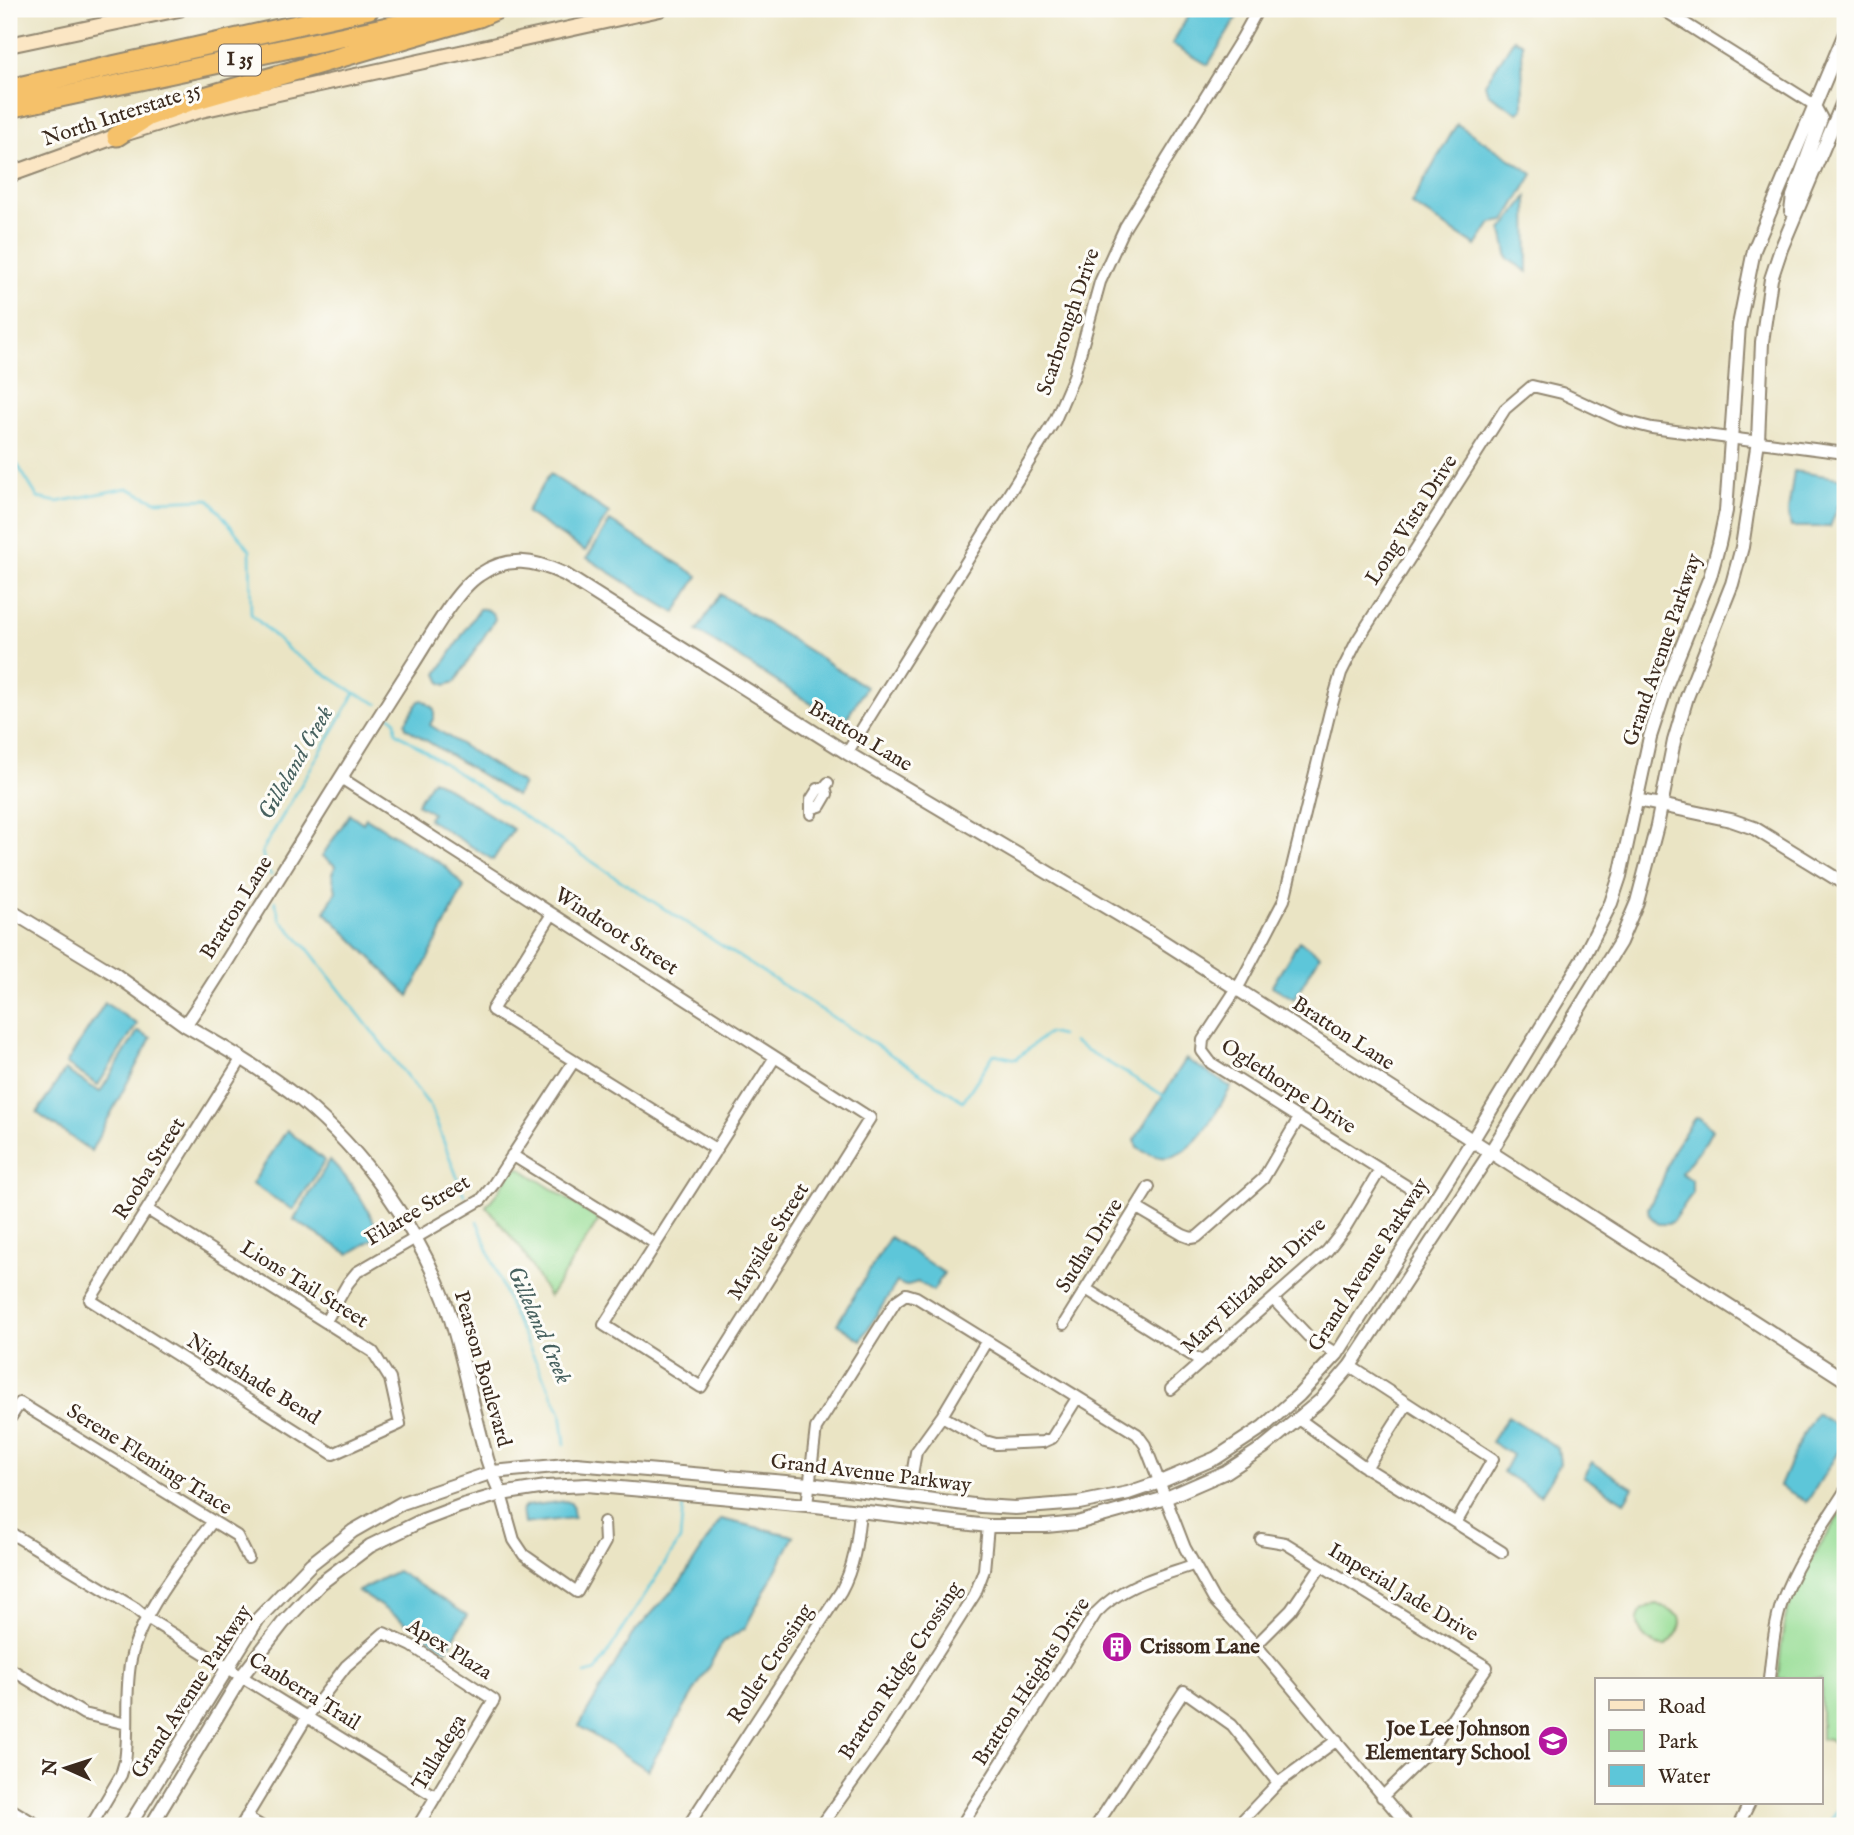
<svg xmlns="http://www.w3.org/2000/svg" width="1854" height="1835" font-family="'IM FELL English',serif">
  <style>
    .green { fill: #99de97; stroke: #6a845a; stroke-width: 2 }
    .water { fill: #5dc6d9; stroke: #4c787c; stroke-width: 2 }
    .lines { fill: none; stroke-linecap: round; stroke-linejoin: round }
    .stream { stroke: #5dc6d9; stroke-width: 2.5 }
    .minor-casing { stroke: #928771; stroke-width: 14 }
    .tertiary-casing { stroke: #928771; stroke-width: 16 }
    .secondary-casing { stroke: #928771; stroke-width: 18 }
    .motorway-casing { stroke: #928771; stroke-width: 23 }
    .minor { stroke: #fff; stroke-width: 10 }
    .tertiary { stroke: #fff; stroke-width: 12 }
    .secondary { stroke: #fbe6c4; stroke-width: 14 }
    .motorway { stroke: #f5c16b; stroke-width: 19 }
    .labels { text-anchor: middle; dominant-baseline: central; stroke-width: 6; stroke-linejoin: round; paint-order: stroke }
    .shield { fill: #fdfcf7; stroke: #75695f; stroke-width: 2 }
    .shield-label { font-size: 19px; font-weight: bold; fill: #3b2a1e }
    .street-label { font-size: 21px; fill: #3b2a1e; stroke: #fdfcf7 }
    .poi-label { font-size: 21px; font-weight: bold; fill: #3b2a1e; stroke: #fdfcf7; text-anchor: start }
    .water-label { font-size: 23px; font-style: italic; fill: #47615f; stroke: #fdfcf7 }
  </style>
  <rect width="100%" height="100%" fill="#fdfcf7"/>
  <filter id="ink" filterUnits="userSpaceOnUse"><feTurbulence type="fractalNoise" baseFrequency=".0143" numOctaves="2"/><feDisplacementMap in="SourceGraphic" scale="14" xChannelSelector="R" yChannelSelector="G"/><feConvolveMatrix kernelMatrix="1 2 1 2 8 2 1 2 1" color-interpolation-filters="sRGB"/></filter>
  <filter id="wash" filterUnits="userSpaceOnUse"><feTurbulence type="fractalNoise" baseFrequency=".00686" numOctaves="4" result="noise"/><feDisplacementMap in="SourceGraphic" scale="28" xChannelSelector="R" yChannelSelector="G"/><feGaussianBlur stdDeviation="1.57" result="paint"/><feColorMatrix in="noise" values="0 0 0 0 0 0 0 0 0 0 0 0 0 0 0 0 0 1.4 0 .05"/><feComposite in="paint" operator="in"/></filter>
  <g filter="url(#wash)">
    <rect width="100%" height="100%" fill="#eae4c4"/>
    <path class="green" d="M520 1168 599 1220 549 1297 522 1250 486 1206 497 1193 513 1169Z
      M1845 1506V1752L1829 1740 1821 1739V1679H1778C1780 1662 1781 1643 1784 1625 1793 1581 1822 1543 1845 1506Z
      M1658 1604 1680 1617C1684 1627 1674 1639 1666 1646 1639 1647 1623 1608 1658 1604Z"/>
    <path class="water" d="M1192 9H1242L1208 65 1172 44Z
      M1514 39 1522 43 1523 108 1518 113 1488 94 1485 84Z
      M1457 124 1533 174 1505 221 1491 223 1476 246 1411 204Z
      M1527 197 1528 272 1508 259 1502 230Z
      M1794 471 1845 479V503L1838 506 1830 527H1791L1788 512Z
      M550 474 609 513 585 551 526 512Z
      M610 521 698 576 675 613 587 558Z
      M720 594 866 687 843 724 697 631Z
      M479 609C486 608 494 612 495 619L455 682 446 685 441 683 437 674Z
      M423 700 434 709V717L430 725 523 784 516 796 406 728 405 723 419 701Z
      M433 779 513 829 493 860 428 819 432 813 417 804Z
      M350 814 363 823 366 818 445 866 464 887 409 996 325 912 336 891 332 873 336 866 322 856Z
      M1299 941 1320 955 1294 999 1272 986Z
      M105 1003 137 1024 98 1085 66 1064Z
      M138 1031 151 1038 91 1151 37 1113 65 1070 100 1092Z
      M1186 1059 1231 1087C1218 1109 1197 1152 1169 1157 1159 1159 1146 1153 1137 1148L1135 1139Z
      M1695 1117 1701 1118 1712 1130 1705 1143 1681 1173 1692 1180V1194L1672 1222 1668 1224H1658L1649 1215 1648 1208 1661 1184 1673 1150Z
      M287 1130 325 1161 293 1210 252 1184Z
      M330 1160C350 1180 369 1208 380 1235L349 1254 294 1220Z
      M890 1237 944 1273 933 1291 918 1282 905 1286 897 1282 861 1340 837 1324Z
      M1816 1413 1845 1431V1441L1807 1502 1780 1486 1800 1440Z
      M1508 1416 1558 1448 1560 1463 1540 1495 1503 1472 1512 1455 1491 1442Z
      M1592 1462 1633 1488 1624 1502 1583 1476Z
      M566 1501 572 1504 574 1518 524 1524 522 1510 526 1506Z
      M721 1519 794 1536 745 1628 723 1642 648 1770 579 1726 632 1635 681 1581Z
      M397 1571 467 1615 447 1650 358 1591Z"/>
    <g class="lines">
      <path class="stream" d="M9 451 38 498 57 502 127 488 156 501 209 499 250 550 251 614 290 651 355 693 262 851 265 867 271 875
        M356 693 378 704
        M390 716 395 720 396 732 629 886 963 1101 994 1054 1016 1059 1048 1033 1061 1036
        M275 901 280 919 308 949 430 1106 464 1195
        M1073 1042 1163 1095
        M477 1221 514 1317 561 1412 565 1444
        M585 1674 596 1671 680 1540 683 1505
        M1827 1826 1845 1800"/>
    </g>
  </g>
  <g filter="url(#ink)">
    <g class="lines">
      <g class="minor-casing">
        <path id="minor" d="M1662 9 1813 104
          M847 753 1055 420 1074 376 1100 282 1125 227 1242 38 1258 9
          M341 778 870 1118 701 1387 604 1325 775 1057
          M813 808 820 806 827 794 825 787
          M811 814V800L818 789 825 787 828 783
          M552 914 492 1010 717 1150
          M512 1155 656 1244
          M1416 1192 1211 1063 1202 1051 1203 1040 1241 982 1284 900 1330 711 1341 673 1357 641 1505 409 1532 386 1562 393 1620 420 1652 428 1845 453
          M1137 1208 1183 1235 1191 1238 1197 1237 1263 1179 1299 1118
          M148 1210 373 1352 390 1379 400 1424 333 1454 90 1300 242 1058
          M1086 1289 1201 1361
          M1273 1299 1308 1336 1337 1354
          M326 1321 348 1283 357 1272 481 1200 493 1185 574 1061
          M1064 1324 1149 1187
          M1171 1389 1327 1251 1345 1228 1380 1170
          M942 1416 985 1441 996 1444 1043 1442 1052 1438 1077 1398
          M1299 1419 1362 1465 1456 1523 1493 1459 1350 1366
          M9 1420 20 1403 237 1536 248 1558
          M1366 1468 1407 1404
          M912 1475 916 1452 942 1416 986 1342
          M501 1494 514 1540 524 1555 577 1592 605 1542 604 1522
          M807 1505 816 1428 896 1301 906 1294 916 1297 1137 1434 1145 1445 1185 1548 1214 1600 1256 1645 1408 1826
          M1456 1523 1502 1552
          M9 1532 135 1608 147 1618 436 1797
          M1261 1539 1285 1543 1487 1667 1431 1749 1382 1797
          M1256 1645 1291 1610 1321 1566
          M9 1668 84 1714 127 1724
          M1769 1679C1772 1652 1774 1625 1783 1599 1797 1560 1823 1526 1845 1491
          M9 1808 39 1826
          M246 1817 261 1826
          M91 1826 121 1775 125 1761C130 1728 124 1693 131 1659 140 1614 185 1558 213 1521
          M241 1826 307 1717 346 1666 384 1633 412 1646 494 1700 418 1826
          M688 1826 841 1591C855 1565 857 1541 860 1512
          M821 1826 881 1742 975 1594 984 1570 988 1526
          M961 1826 1096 1613C1122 1585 1158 1577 1193 1565
          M1096 1826 1184 1691 1232 1725 1278 1783
          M1237 1826 1278 1783 1337 1740
          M1738 1826 1750 1802"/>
      </g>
      <g class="tertiary-casing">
        <path id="tertiary" d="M1791 211 1793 196 1821 119 1813 104
          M1637 800 1731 820 1754 828 1845 884
          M9 910 113 973 185 1025C210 990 232 953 254 917 305 836 355 754 407 673 425 647 453 592 479 575 508 555 534 560 564 574L847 753 1153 935 1845 1380
          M185 1025C225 1048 265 1071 301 1100 364 1152 416 1225 445 1301 463 1351 471 1404 486 1455 489 1468 496 1481 501 1494
          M129 1826 258 1619 311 1564 353 1531 402 1503 493 1472 576 1464 809 1484 981 1506 1015 1508 1079 1503 1128 1493 1160 1482 1216 1458 1263 1427 1299 1395 1337 1354 1472 1141 1582 960 1611 903 1620 876 1650 737 1668 681 1710 577 1719 544 1726 511 1739 325 1754 250 1845 33
          M151 1826 241 1677 283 1623 321 1583 370 1546 423 1520 460 1506 501 1494 546 1487 587 1485 807 1505 988 1526H1046L1077 1523 1166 1498 1226 1472 1264 1447 1321 1400 1350 1366 1490 1153 1620 942 1637 902 1657 826 1674 741 1687 697 1732 584 1742 547 1758 441 1762 342 1771 279 1781 249 1845 97"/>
      </g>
      <g class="secondary-casing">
        <path id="secondary" d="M9 45 179 9
          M9 175 117 136 201 110 660 9"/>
      </g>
      <g class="motorway-casing">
        <path id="motorway" d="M9 89 369 9
          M9 108 472 9
          M117 136 148 116 187 102 479 17 497 9"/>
      </g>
      <use href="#minor" class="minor"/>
      <use href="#tertiary" class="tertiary"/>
      <use href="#secondary" class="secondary"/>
      <use href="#motorway" class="motorway"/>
    </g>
  </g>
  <defs>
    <g id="building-disc" transform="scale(1.575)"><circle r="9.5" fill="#b5179e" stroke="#fdfcf7"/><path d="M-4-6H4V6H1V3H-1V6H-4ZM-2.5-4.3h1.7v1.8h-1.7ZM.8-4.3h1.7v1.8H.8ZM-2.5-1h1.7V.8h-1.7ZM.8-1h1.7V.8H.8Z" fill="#fff"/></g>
    <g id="school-disc" transform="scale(1.575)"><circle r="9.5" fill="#b5179e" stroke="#fdfcf7"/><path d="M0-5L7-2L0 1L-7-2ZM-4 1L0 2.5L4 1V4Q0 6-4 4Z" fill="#fff"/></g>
  </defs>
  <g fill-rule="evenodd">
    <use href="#building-disc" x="1117" y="1647"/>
    <use href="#school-disc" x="1553" y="1741"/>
  </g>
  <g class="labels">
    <rect class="shield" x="219" y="44.5" width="42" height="31" rx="5"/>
    <g class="shield-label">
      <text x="240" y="60">I 35</text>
    </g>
    <g class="street-label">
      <text transform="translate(122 115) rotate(-18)">North Interstate 35</text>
      <text transform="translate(1069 322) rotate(-71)">Scarbrough Drive</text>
      <text transform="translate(1412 520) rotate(-57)">Long Vista Drive</text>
      <text transform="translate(1663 650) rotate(-71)">Grand Avenue Parkway</text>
      <text transform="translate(860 737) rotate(31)">Bratton Lane</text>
      <text transform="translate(237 908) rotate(-58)">Bratton Lane</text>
      <text transform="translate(616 932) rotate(33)">Windroot Street</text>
      <text transform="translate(1343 1034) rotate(33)">Bratton Lane</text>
      <text transform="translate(1288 1087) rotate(33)">Oglethorpe Drive</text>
      <text transform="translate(150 1169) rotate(-58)">Rooba Street</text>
      <text transform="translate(418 1211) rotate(-31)">Filaree Street</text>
      <text transform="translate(769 1242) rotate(-58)">Maysilee Street</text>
      <text transform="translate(1090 1246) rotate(-58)">Sudha Drive</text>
      <text transform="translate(1369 1265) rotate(-57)">Grand Avenue Parkway</text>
      <text transform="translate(304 1285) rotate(32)">Lions Tail Street</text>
      <text transform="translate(1254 1286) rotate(-43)">Mary Elizabeth Drive</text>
      <text transform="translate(482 1369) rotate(74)">Pearson Boulevard</text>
      <text transform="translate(253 1380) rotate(32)">Nightshade Bend</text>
      <text transform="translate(149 1460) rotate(32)">Serene Fleming Trace</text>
      <text transform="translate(871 1474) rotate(7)">Grand Avenue Parkway</text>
      <text transform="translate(1403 1593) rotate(31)">Imperial Jade Drive</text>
      <text transform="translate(449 1650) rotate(32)">Apex Plaza</text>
      <text transform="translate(771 1664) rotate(-57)">Roller Crossing</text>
      <text transform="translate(901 1671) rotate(-57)">Bratton Ridge Crossing</text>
      <text transform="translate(1032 1682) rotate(-57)">Bratton Heights Drive</text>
      <text transform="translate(192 1692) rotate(-57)">Grand Avenue Parkway</text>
      <text transform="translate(304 1692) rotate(32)">Canberra Trail</text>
      <text transform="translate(440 1753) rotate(-59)">Talladega</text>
    </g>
    <g class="poi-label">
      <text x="1140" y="1647">Crissom Lane</text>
      <text x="1530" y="1729" text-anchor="end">Joe Lee Johnson<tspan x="1530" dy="24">Elementary School</tspan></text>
    </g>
    <g class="water-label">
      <text transform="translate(296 763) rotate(-60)">Gilleland Creek</text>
      <text transform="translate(539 1325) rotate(66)">Gilleland Creek</text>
    </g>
  </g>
  <rect width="1854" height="1835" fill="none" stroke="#fdfcf7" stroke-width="35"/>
  <rect x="1595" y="1678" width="228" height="126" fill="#fdfcf7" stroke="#afa8a0" stroke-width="2"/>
  <rect x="1609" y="1700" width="35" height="10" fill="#fbe6c4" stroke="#afa8a0" stroke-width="2"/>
  <text x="1658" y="1713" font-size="21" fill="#3b2a1e">Road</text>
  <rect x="1609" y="1730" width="35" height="21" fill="#99de97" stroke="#afa8a0" stroke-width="2"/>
  <text x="1658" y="1748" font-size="21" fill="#3b2a1e">Park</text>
  <rect x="1609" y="1765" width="35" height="21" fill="#5dc6d9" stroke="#afa8a0" stroke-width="2"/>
  <text x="1658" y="1783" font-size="21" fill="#3b2a1e">Water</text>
  <g transform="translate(66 1768) rotate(273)" stroke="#fdfcf7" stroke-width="5" paint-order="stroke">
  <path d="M0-5L12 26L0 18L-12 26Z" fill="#3b2a1e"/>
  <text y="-10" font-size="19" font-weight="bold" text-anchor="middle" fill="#3b2a1e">N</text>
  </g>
</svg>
